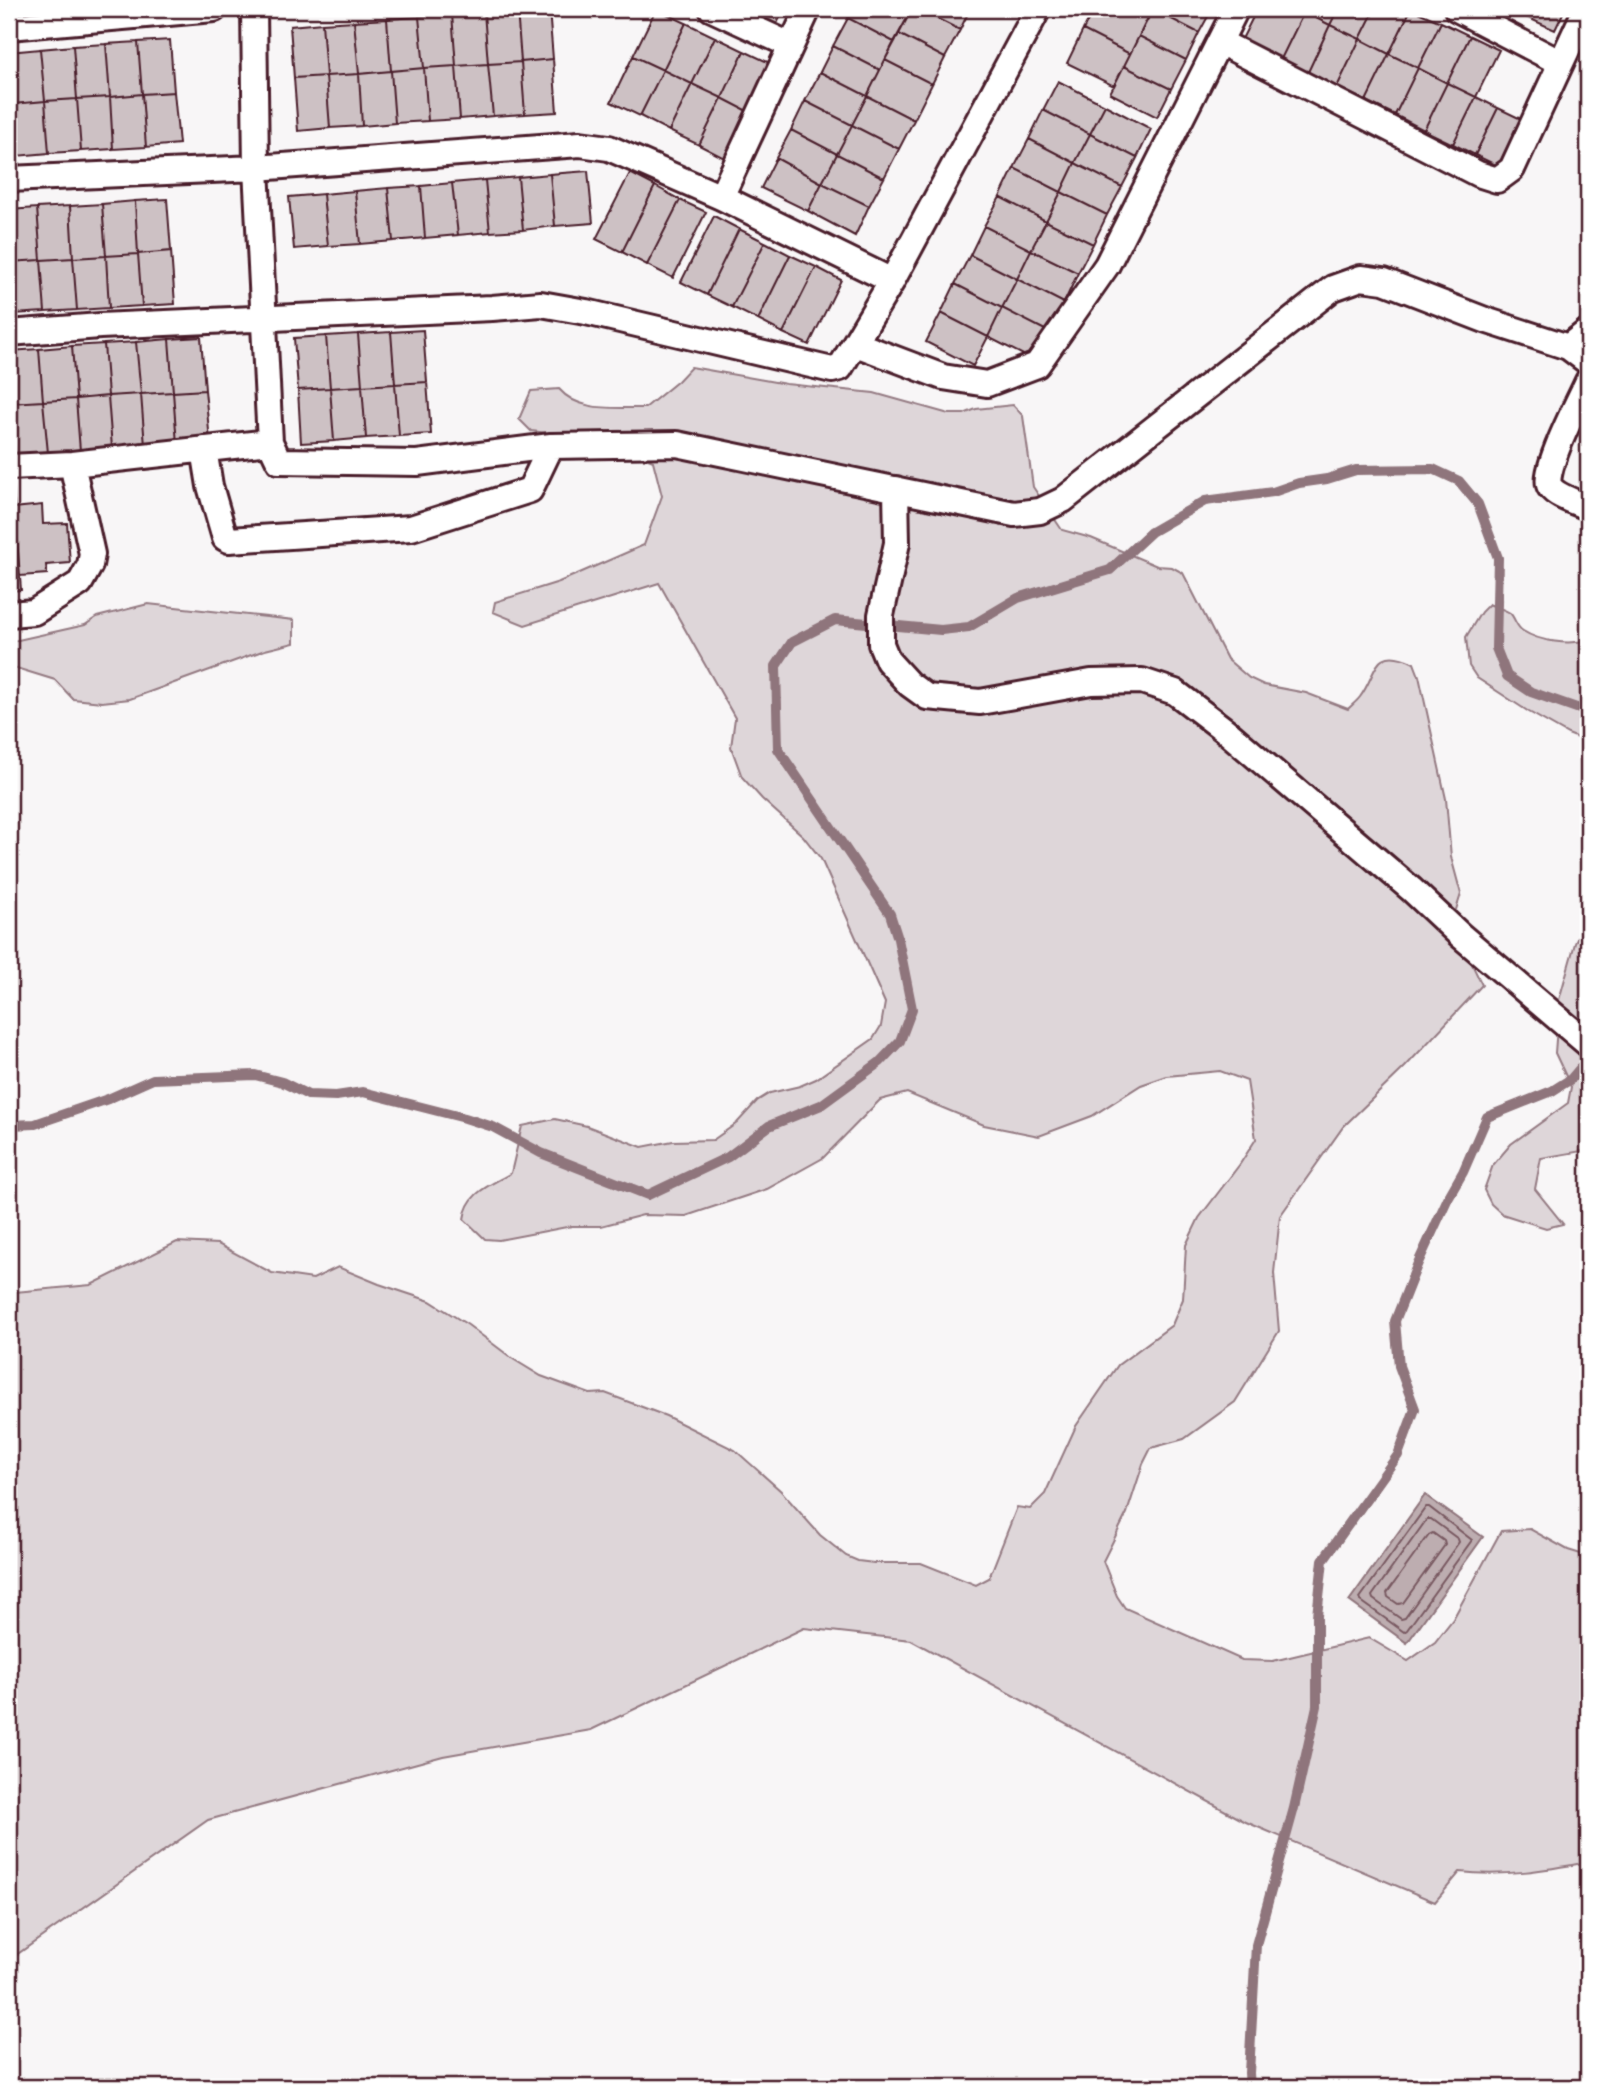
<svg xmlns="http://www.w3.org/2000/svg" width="1597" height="2096" font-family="'Comic Neue',sans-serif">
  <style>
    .green { fill: #ded6d9; stroke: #947a82; stroke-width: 2 }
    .water { fill: #bdadb0; stroke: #8f747b; stroke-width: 2 }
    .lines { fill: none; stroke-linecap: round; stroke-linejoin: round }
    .shore { stroke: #785860; stroke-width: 2 }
    .stream { stroke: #8f747b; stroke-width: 10 }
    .building { fill: #cdc1c4; stroke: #4a1f2b; stroke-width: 2 }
    .street-casing { stroke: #4a1f2b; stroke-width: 30 }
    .street { stroke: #fff; stroke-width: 24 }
  </style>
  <rect width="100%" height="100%" fill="#f8f6f7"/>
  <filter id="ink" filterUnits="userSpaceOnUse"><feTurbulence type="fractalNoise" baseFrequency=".0143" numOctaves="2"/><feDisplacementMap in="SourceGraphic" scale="14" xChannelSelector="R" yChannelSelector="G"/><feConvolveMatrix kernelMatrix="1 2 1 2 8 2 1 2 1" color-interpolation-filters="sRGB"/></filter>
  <g filter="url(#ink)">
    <path class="green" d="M691 367 786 384 874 393 949 414H964L976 409 1013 405 1023 416 1033 487 1062 530 1091 538 1157 566 1172 567 1183 573 1227 659 1249 678 1264 685 1306 693 1348 709C1352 705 1357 701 1360 697 1378 673 1373 643 1414 663L1419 676 1446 799 1451 857 1461 894 1455 913 1459 950 1471 962 1482 985 1405 1067 1343 1127 1280 1216 1274 1273 1279 1331 1235 1402 1184 1439 1151 1448 1143 1464 1127 1513 1103 1561 1117 1596 1125 1608 1242 1660 1273 1661 1369 1638 1408 1661 1435 1642 1453 1619 1501 1531 1530 1529 1568 1550 1581 1554 1588 1581V1862C1546 1870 1503 1877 1460 1872L1435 1902 1246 1822 911 1640 804 1628 591 1730 443 1756 208 1820 9 1960V1289L15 1292 91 1285 177 1242 218 1244 272 1273 313 1279 338 1267 379 1284 430 1301 468 1325 513 1359 541 1376 590 1394 605 1393 666 1416 735 1450 781 1491 820 1535 846 1556 858 1561 874 1563H921L976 1585 989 1578 1017 1507 1030 1509 1045 1494 1076 1426 1118 1365 1172 1325 1183 1299 1186 1245 1199 1218 1240 1164 1256 1139 1247 1081 1220 1071 1167 1076 1141 1085 1092 1116 1039 1136 984 1125 907 1093 880 1100 823 1158 767 1189 686 1216 643 1215 601 1226H572L499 1240 485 1239 464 1219C468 1192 489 1186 511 1173L522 1126 555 1119 587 1126 642 1147 673 1141 713 1140 737 1123 757 1101 770 1093 800 1086 816 1079 873 1039 881 1026 885 1003 821 859 803 836 762 799 742 777 731 747 735 718 659 583 525 625 493 612 495 602 559 582 644 545 662 496 653 461 589 434 574 436 531 431 519 419 531 391 559 389C580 413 614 407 645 408L678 381Z
      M148 604 294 620V643L265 650 130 699 102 702 73 699 55 680 13 667 9 668V642L85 625 97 617Z
      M1489 604C1495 607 1504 609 1510 613 1515 618 1516 627 1523 631 1540 642 1569 645 1588 640V742L1568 734 1529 712 1477 678 1469 666 1466 637 1481 612Z
      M1588 915V1150L1541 1158 1535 1189 1563 1224 1546 1228 1502 1214 1491 1204 1484 1190 1493 1165 1511 1144 1568 1103 1571 1087 1555 1053 1559 1000 1575 943Z"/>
    <path class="water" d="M1425 1495 1483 1537 1407 1643 1349 1601Z"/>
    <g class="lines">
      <path class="shore" d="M1426 1507H1429L1472 1540 1407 1630 1404 1632 1361 1601 1360 1598Z
        M1427 1519H1431L1458 1539 1459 1542 1405 1618 1401 1619 1373 1599 1372 1596Z
        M1433 1533 1444 1541 1445 1545 1403 1603 1398 1604 1388 1597 1387 1593 1429 1535Z"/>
      <path class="stream" d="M9 1125 35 1124 108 1099 153 1079 255 1075 282 1082 308 1095 336 1096 363 1092 465 1118 493 1127 541 1153 648 1195 728 1157 769 1126 821 1105 880 1062 900 1041 912 1009 898 939 890 914 778 749 776 666 792 642 835 620 941 630 969 627 1018 598 1110 570 1151 532 1205 501 1273 492 1299 483 1327 479 1356 470 1433 469 1459 481 1478 504 1498 558 1496 648 1507 676 1531 692 1588 712
        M1250 2087 1249 2073 1256 1945 1294 1808 1317 1706V1616L1323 1560 1398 1455 1415 1409 1399 1366 1395 1321 1418 1263 1448 1198 1463 1172 1487 1117 1552 1091 1571 1079 1588 1059"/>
    </g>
    <path class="building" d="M517 9H549L553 59 521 62Z
      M517 9 521 62 488 64 484 12Z
      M656 9 686 23 663 70 633 56Z
      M747 9H784L775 28 745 13Z
      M852 9H912L894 42 848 18Z
      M912 9H918L960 30 945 58 899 34Z
      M918 9H970L960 30Z
      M1094 9H1133L1149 17 1130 54 1083 30Z
      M1152 9H1212L1199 33Z
      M1152 9 1199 33 1186 60 1139 36Z
      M1257 9H1297L1304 12 1281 59 1242 39Z
      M1306 9H1338L1330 25 1304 12Z
      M1338 9H1375L1360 39 1330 25Z
      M1375 9H1411L1389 54 1360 39Z
      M1411 9 1441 22 1418 68 1389 54Z
      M1530 9H1565L1555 30 1526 17Z
      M484 12 488 64 456 66 452 14Z
      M1304 12 1330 25 1308 72 1281 59Z
      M452 14 456 66 424 68 419 17Z
      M419 17 424 68 391 71 387 19Z
      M848 18 894 42 880 70 833 46Z
      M387 19 391 71 359 74 354 21Z
      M354 21 359 74 326 76 322 23Z
      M1441 22 1470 36 1447 83 1418 68Z
      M322 23 326 76 294 78 290 26Z
      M686 23 715 37 692 84 663 70Z
      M1330 25 1360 39 1337 87 1308 72Z
      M1083 30 1130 54 1114 86 1067 63Z
      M899 34 945 58 932 84 885 60Z
      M1139 36 1186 60 1171 89 1124 66Z
      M1470 36 1499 50 1476 97 1447 83Z
      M715 37 744 51 722 98 692 84Z
      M1360 39 1389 54 1366 101 1337 87Z
      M170 40 174 92 142 94 138 42Z
      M138 42 142 94 110 97 106 44Z
      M106 44 110 97 77 99 73 46Z
      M73 46 77 99 45 101 40 49Z
      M833 46 880 70 867 96 820 72Z
      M40 49 45 101 13 104 9 52Z
      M744 51 774 65 751 113 722 98Z
      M1389 54 1418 68 1395 115 1366 101Z
      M633 56 663 70 640 116 611 102Z
      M553 59 557 112 525 114 521 62Z
      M885 60 932 84 914 120 867 96Z
      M521 62 525 114 493 116 488 64Z
      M488 64 493 116 460 119 456 66Z
      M456 66 460 119 428 121 424 68Z
      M1124 66 1171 89 1157 117 1110 93Z
      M424 68 428 121 395 123 391 71Z
      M1418 68 1447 83 1424 130 1395 115Z
      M663 70 692 84 669 131 640 116Z
      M391 71 395 123 362 126 359 74Z
      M820 72 867 96 852 125 805 101Z
      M359 74 362 126 330 128 326 76Z
      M326 76 330 128 298 131 294 78Z
      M1058 81 1105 105 1090 134 1043 110Z
      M1447 83 1476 97 1453 144 1424 130Z
      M692 84 722 98 699 145 669 131Z
      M174 92 179 144 146 147 142 94Z
      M142 94 146 147 113 149 110 97Z
      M867 96 914 120 899 149 852 125Z
      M110 97 113 149 81 151 77 99Z
      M1476 97 1498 108 1475 155 1453 144Z
      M722 98 751 113 728 160 699 145Z
      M77 99 81 151 49 153 45 101Z
      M45 101 49 153 16 156 13 104Z
      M805 101 852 125 837 154 791 130Z
      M9 104H13L16 156H9Z
      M1105 105 1151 129 1137 158 1090 134Z
      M1498 108 1521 119 1498 166 1475 155Z
      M1043 110 1090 134 1075 163 1029 139Z
      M852 125 899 149 884 178 837 154Z
      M791 130 837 154 822 183 776 158Z
      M1090 134 1137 158 1122 187 1075 163Z
      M1029 139 1075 163 1061 192 1014 168Z
      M837 154 884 178 869 206 822 183Z
      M776 158 822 183 808 211 761 188Z
      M1075 163 1122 187 1107 215 1061 192Z
      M1014 168 1061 192 1046 221 1000 197Z
      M588 171 593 223 555 226 550 174Z
      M630 173 655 186 622 252 596 239Z
      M550 174 555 226 523 230 518 177Z
      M518 177 523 230 490 232 485 180Z
      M485 180 490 232 458 235 452 183Z
      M452 183 458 235 425 238 421 186Z
      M822 183 869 206 855 236 808 211Z
      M421 186 425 238 393 241 388 188Z
      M655 186 680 200 647 265 622 252Z
      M388 188 393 241 360 244 355 191Z
      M355 191 360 244 328 246 323 194Z
      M1061 192 1107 215 1093 244 1046 221Z
      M323 194 328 246 294 249 289 197Z
      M1000 197 1046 221 1031 250 984 226Z
      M167 199 171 251 138 254 135 201Z
      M680 200 706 212 673 278 647 265Z
      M135 201 138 254 106 256 102 204Z
      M102 204 106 256 73 258 70 206Z
      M70 206 73 258 41 260 37 208Z
      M37 208 41 260 9 262V210Z
      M714 216 739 229 707 295 681 282Z
      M1046 221 1093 244 1078 273 1031 250Z
      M984 226 1031 250 1017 279 970 255Z
      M739 229 765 242 732 307 707 295Z
      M765 242 790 255 758 320 732 307Z
      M1031 250 1078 273 1064 303 1017 279Z
      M171 251 175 304 142 306 138 254Z
      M138 254 142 306 109 308 106 256Z
      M790 255 816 267 783 333 758 320Z
      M970 255 1017 279 1002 308 955 284Z
      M106 256 109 308 77 310 73 258Z
      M73 258 77 310 45 312 41 260Z
      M41 260 45 312 13 314 9 262Z
      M816 267 841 280 809 345 783 333Z
      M1017 279 1064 303 1049 332 1002 308Z
      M955 284 1002 308 988 337 941 313Z
      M1002 308 1049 332 1035 361 988 337Z
      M941 313 988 337 973 366 926 342Z
      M423 330 427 382 395 384 391 332Z
      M391 332 395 384 362 386 358 334Z
      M358 334 362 386 330 388 326 336Z
      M326 336 330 388 298 390 294 338Z
      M201 337 205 390 173 392 169 339Z
      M169 339 173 392 141 394 136 342Z
      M136 342 141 394 108 396 104 344Z
      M104 344 108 396 76 399 72 346Z
      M72 346 76 399 43 401 39 349Z
      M39 349 43 401 10 403 9 351Z
      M427 382 431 434 399 436 395 384Z
      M395 384 399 436 366 438 362 386Z
      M362 386 366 438 334 441 330 388Z
      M330 388 334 441 301 443 298 390Z
      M205 390 210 441 177 444 173 392Z
      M173 392 177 444 145 446 141 394Z
      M141 394 145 446 112 448 108 396Z
      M108 396 112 448 80 451 76 399Z
      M76 399 80 451 48 453 43 401Z
      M43 401 48 453 15 455 10 403Z
      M10 403 15 455 9 456V404Z
      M9 486H13L17 538H9Z
      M42 505 43 524 67 523 70 563 46 565 47 574 20 576 14 508Z
      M9 538H17L21 590 9 591Z"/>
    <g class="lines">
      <g class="street-casing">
        <path id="street" d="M254 9 256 168 270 442 279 461 417 463 551 446 677 444 1014 514 1040 511 1063 500 1333 288 1361 278 1384 281 1485 320 1568 347 1588 331
          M712 9 790 45
          M1457 9 1561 63
          M9 27 214 9
          M1220 42 1478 174 1497 180 1512 169 1586 9
          M9 179 256 168 580 144 609 148 721 197 892 281
          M721 197 808 9
          M9 333 100 326 492 308 541 304 586 312 832 370 840 368 892 281 1038 9
          M856 344 943 377 987 384 1037 365 1107 265 1236 9
          M1568 347 1588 362
          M1588 381C1581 397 1540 474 1550 487 1557 497 1577 502 1588 508
          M204 449 210 486 225 538 229 540 411 528 530 490 551 446
          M9 467 72 464 270 442
          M896 489 897 543 881 615V644L888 661 909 684 927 697 980 702 1091 682 1142 681 1175 692 1226 731 1411 889 1460 935 1588 1044
          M9 614 34 612 80 583 90 565 92 554 72 464"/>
      </g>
      <use href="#street" class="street"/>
    </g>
  </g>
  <rect width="1597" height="2096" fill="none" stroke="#fff" stroke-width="35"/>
  <rect x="18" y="18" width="1562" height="2061" fill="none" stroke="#4a1f2b" stroke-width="2.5" filter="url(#ink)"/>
</svg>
